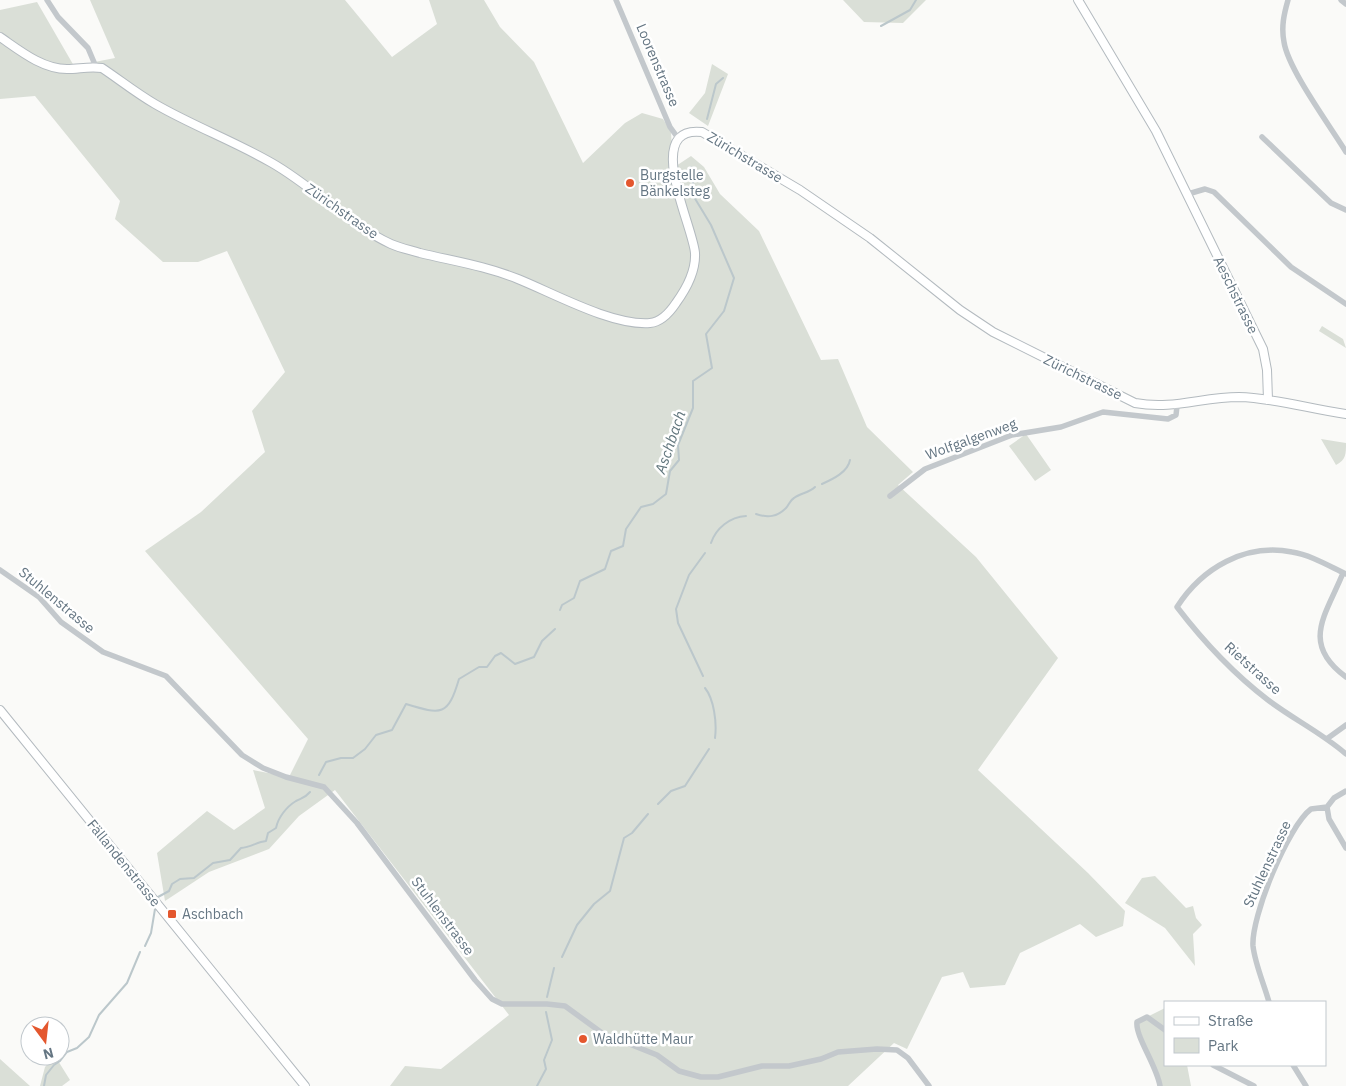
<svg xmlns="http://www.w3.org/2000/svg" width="1346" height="1086" font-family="'IBM Plex Sans',sans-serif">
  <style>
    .green { fill: #dadfd7 }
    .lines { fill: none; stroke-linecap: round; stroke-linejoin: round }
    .stream { stroke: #bbc7cb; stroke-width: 2 }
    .secondary-casing { stroke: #b3babf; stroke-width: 10 }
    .street { stroke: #c3c8cc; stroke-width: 5.5 }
    .secondary { stroke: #fff; stroke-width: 8 }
    .poi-dot { fill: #e4572e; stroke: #fff; stroke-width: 2 }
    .labels { text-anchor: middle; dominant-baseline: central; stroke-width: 5; stroke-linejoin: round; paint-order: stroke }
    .street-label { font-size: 14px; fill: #657683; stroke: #fff }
    .poi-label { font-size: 14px; fill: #657683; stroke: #fff; text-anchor: start }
    .water-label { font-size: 15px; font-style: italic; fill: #60757c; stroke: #fff }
  </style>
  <rect width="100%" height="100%" fill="#fafaf8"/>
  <path class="green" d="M90 0H345L392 57 437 24 429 0H484L500 27 534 62 583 163 625 123 642 113 663 119 671 132 673 168 691 156 704 167 720 194 759 231 821 360 838 359 867 427 913 472 898 485 976 557 1058 658 978 770 1088 873 1125 911 1123 926 1096 937 1080 924 1020 953 1005 985 970 988 963 972 942 977 907 1049 894 1043 848 1086H390L405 1066 441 1069 509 1015 335 790 299 816 269 849 209 872 165 901 157 853 207 811 234 830 265 808 253 770 289 777 308 739 145 551 201 512 265 452 252 411 285 372 227 251 198 262H163L115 219 120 201 35 96 0 99V10L37 2 74 66 115 58Z
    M843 0H926L903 23 864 22Z
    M712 64 728 74 708 126 689 113 705 93Z
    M1322 326 1343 339 1346 348 1319 331Z
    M1026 434 1051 470 1035 481 1009 446Z
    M1321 439 1346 443C1346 454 1346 460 1336 465Z
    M1155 876 1186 908 1193 906 1196 918 1202 925 1193 934 1195 966 1165 928 1125 903 1142 878Z
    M1165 1008V1065H1187L1191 1086H1160L1137 1022Z
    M55 1056 70 1080 62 1086H40L45 1067Z
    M0 1059 30 1086H0Z"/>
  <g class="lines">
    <path class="stream" d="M881 26 910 10 916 0
      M707 119 716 84 723 78
      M822 484C833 479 848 472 850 460
      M756 514C768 518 777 517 786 508 789 505 790 500 794 498 800 493 809 493 815 487
      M711 543C716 528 730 517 746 516
      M560 610 562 605 574 598 580 581 605 569 611 551 623 546 626 529 641 507 653 504 666 494 670 471 679 460 678 445 693 408V381L712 368 706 334 724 311 734 278 711 225 691 192 693 182 691 167
      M703 676 678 623 676 609 689 575 705 553
      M705 688C714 699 717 723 715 738
      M319 775 326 762 341 758H353L365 749 376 735 392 730 406 704C442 715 448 716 459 679L479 667H487L495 656 501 653 515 664 534 657 542 641 555 629
      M658 804 671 791 685 786 709 749
      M158 897 169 891 172 884 180 879 194 878 213 863 230 860 241 848C251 847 257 842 266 841L268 833 276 828C278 818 286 807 296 801 302 798 305 798 310 792
      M145 946 151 933 155 909
      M562 957 577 925 594 904 610 891 624 838 632 833 648 814
      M547 997 554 968
      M44 1086 46 1075 54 1065 60 1061 67 1052 77 1048 89 1037 99 1015 127 983 140 952
      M537 1086 546 1069 544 1060 552 1040 546 1012"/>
    <g class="secondary-casing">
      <path id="secondary" d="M1078 0 1156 131 1263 349 1267 370 1268 400
        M0 37C19 50 42 69 67 69 79 69 89 66 102 68 120 80 136 93 155 104 193 126 234 141 272 163 314 187 348 224 391 244 400 248 410 250 420 253 453 261 486 266 518 279 553 293 612 326 650 323 662 322 670 312 676 303 687 288 696 271 695 253 693 226 642 125 702 132L800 190 870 238 960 310 993 332 1135 403C1173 410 1202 397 1239 397 1275 398 1310 409 1346 414
        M0 710 305 1086"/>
    </g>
    <path class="street" d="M47 0 58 17 88 48 96 67
      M616 0 670 127 678 138
      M1288 0C1284 14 1281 27 1284 42 1288 69 1330 126 1346 152
      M1341 0 1346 4
      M1262 137 1331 203 1346 210
      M1188 194 1205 189 1214 192 1291 267 1346 304
      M890 496 925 469 1012 435 1061 427 1103 412 1168 419 1176 415 1177 406
      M0 570 39 597 61 622 103 652 166 676 242 755 263 768 286 777 324 787 357 823 475 980 492 999 502 1004H547L565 1006 602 1033 657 1055 679 1071 701 1077H718L762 1066H789L821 1059 838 1052 877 1049 897 1050 908 1058 929 1086
      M1343 573C1326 615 1300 643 1346 677
      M1346 574C1329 566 1311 555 1292 552 1245 543 1202 568 1177 607 1203 641 1234 674 1268 700 1293 719 1322 733 1346 754
      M1328 738 1346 725
      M1327 807 1329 819 1346 848
      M1327 807 1334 798 1346 791
      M1269 1002C1264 984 1255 964 1253 946 1251 917 1288 826 1311 809L1327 807
      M1213 1065 1254 1086
      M1293 1065 1306 1086
      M1160 1086C1157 1066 1135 1036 1137 1022L1147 1017 1165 1030"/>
    <use href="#secondary" class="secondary"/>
  </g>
  <g class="poi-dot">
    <circle cx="630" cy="183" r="5"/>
    <rect x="167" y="909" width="10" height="10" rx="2.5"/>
    <circle cx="583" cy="1039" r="5"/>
  </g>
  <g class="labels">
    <g class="street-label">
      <text transform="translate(658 65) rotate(67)">Loorenstrasse</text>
      <text transform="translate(745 157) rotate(31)">Zürichstrasse</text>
      <text transform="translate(342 211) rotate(35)">Zürichstrasse</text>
      <text transform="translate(1236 295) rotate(64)">Aeschstrasse</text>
      <text transform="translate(1083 377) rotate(26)">Zürichstrasse</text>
      <text transform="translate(971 439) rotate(-20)">Wolfgalgenweg</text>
      <text transform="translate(57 600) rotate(40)">Stuhlenstrasse</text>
      <text transform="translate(1253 668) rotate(42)">Rietstrasse</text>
      <text transform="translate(124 863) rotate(51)">Fällandenstrasse</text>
      <text transform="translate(1267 864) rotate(-65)">Stuhlenstrasse</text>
      <text transform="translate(443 916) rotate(53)">Stuhlenstrasse</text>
    </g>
    <g class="poi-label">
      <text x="640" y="175">Burgstelle<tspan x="640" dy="16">Bänkelsteg</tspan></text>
      <text x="182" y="914">Aschbach</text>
      <text x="593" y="1039">Waldhütte Maur</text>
    </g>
    <g class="water-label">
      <text transform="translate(670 442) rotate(-71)">Aschbach</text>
    </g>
  </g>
  <rect x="1164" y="1001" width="162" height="65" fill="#ffffff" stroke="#c1c8cd"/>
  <rect x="1174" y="1017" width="25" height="8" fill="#ffffff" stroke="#c1c8cd"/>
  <text x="1208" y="1026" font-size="15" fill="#657683">Straße</text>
  <rect x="1174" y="1038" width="25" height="15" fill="#dadfd7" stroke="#c1c8cd"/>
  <text x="1208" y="1051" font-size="15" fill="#657683">Park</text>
  <g transform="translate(45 1041) rotate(165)"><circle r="24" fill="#ffffff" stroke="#c1c8cd"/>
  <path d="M0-4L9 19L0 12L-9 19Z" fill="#e4572e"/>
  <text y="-8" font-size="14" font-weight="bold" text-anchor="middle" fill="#657683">N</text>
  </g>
</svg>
